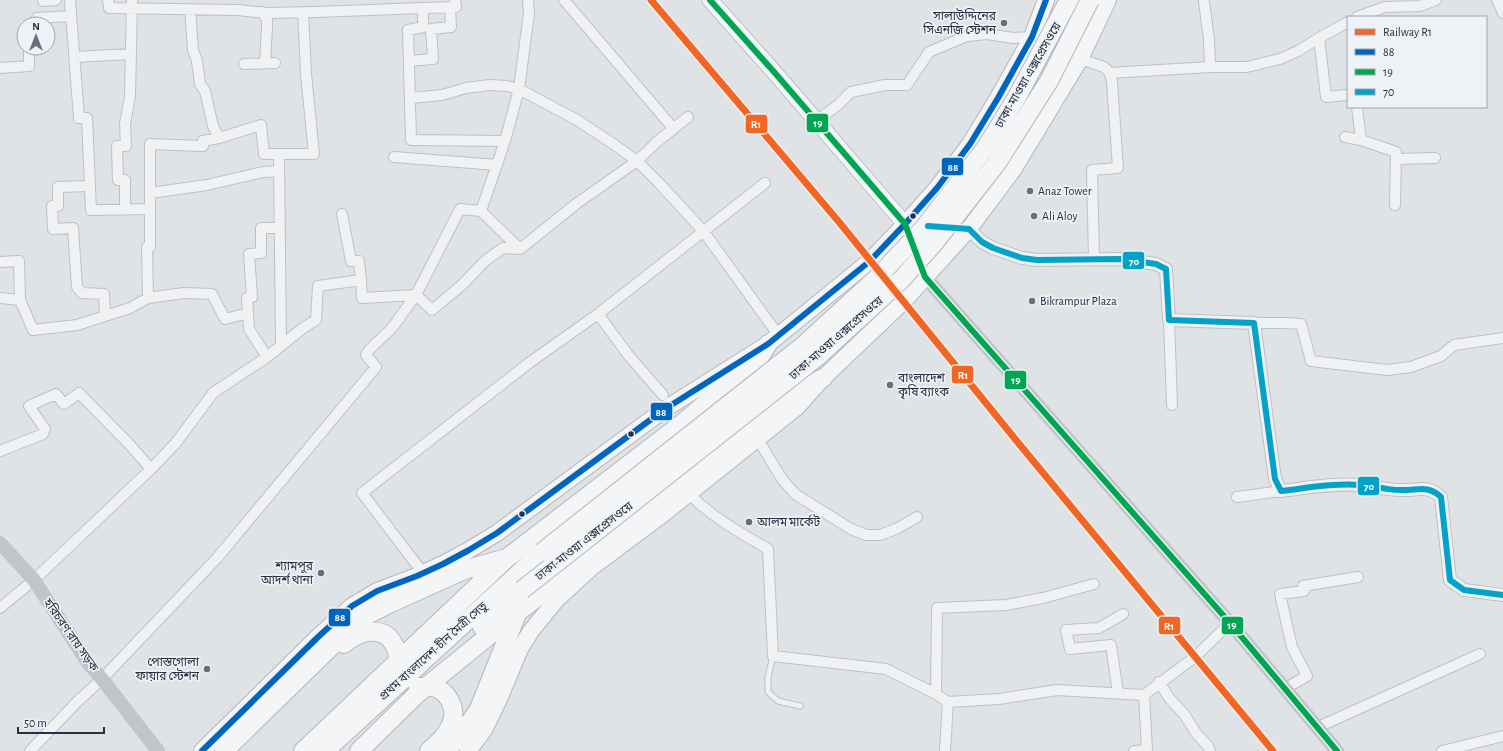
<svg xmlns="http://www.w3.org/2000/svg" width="1503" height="751" font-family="'Alegreya Sans','Noto Sans Bengali',sans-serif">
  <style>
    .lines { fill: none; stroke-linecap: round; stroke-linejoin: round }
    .service-casing { stroke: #bec1c4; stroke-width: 7 }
    .minor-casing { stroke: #bec1c4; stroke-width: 12 }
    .tertiary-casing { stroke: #bec1c4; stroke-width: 14 }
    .primary-casing { stroke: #bdc0c4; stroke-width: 17 }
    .trunk-casing { stroke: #b3b6bb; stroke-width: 18 }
    .motorway-casing { stroke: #b3b6bb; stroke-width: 20 }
    .service { stroke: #f0f1f3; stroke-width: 5 }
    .minor { stroke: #f0f1f3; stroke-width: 10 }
    .tertiary { stroke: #f0f1f3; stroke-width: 12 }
    .secondary { stroke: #c1c4c9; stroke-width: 14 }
    .primary { stroke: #f4f5f6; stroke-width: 15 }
    .trunk { stroke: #f4f5f6; stroke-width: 16 }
    .motorway { stroke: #f4f5f6; stroke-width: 18 }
    .motorway-bridge-casing { stroke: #b3b6bb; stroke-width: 20; stroke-linecap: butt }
    .motorway-bridge { stroke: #f4f5f6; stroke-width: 18 }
    .bus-1-casing { stroke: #eef1f6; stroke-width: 9 }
    .bus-2-casing { stroke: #eef1f6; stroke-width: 9 }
    .bus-3-casing { stroke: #eef1f6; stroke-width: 9 }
    .bus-1 { stroke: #0065bd; stroke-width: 6 }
    .bus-2 { stroke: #00a651; stroke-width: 6 }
    .bus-3 { stroke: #02a3c7; stroke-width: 6 }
    .rail-1-casing { stroke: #eef1f6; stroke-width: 10 }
    .rail-1 { stroke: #f26522; stroke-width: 7 }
    .poi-dot { fill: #686e7a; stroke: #eef1f6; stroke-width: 1.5 }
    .bus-dot { fill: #272f40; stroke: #eef1f6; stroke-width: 1.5 }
    .labels { text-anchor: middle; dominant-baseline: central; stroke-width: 3.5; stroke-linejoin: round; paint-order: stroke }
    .poi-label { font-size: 12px; fill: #272f40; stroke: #eef1f6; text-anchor: start }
    .street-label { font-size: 12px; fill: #272f40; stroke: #eef1f6 }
    .line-badge { stroke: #eef1f6; stroke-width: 1.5 }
    .badge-label { font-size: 11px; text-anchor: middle; font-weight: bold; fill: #fff }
  </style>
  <rect width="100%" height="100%" fill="#e0e3e6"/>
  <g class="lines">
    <g class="service-casing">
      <path id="service" d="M773 656 768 677V692L778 701 800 706"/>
    </g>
    <g class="minor-casing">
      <path id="minor" d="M70 0 79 118H87L91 210 150 209V144L203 146V141L219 138 261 125 264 154H314L306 74 303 12
        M108 0 109 8 238 10 266 13 317 12 423 8
        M455 0 456 7 423 8V27L408 30 411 140 505 141
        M564 0 673 128
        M1497 0 1503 13
        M43 1 56 0
        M1204 2 1209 39 1210 67H1247L1280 59 1298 51 1319 38 1348 22
        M190 9 193 50 197 61 200 84 205 91 213 126 219 138
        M262 12 267 20V27L265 63
        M1357 17 1385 7 1420 6 1436 0
        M37 24V18L71 16
        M1319 38 1326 97 1348 95
        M75 57 131 54
        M409 61 433 59 431 29 451 27 450 7
        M244 64 275 63
        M0 68 29 66V48
        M1110 73 1210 67
        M410 98 442 95 466 88 490 85 507 86 519 89 577 120 612 143 637 161 659 183 704 232 779 336
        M1357 107 1361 140 1396 152 1395 205
        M816 121 838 105 851 92 885 85H907L929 52 967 36 987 34 1013 38 1032 37 1069 48 1080 59 1104 67 1110 73 1112 82 1118 168 1092 170 1094 259
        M1345 137 1361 140
        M279 154 281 346
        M394 157 497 165
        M1396 159 1435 158
        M90 186 58 187V206H52L53 229 73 228 77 287 82 293 104 294 105 316
        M150 193 207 185 263 172 279 171
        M125 209V180H118L117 146H126L125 124 130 96 132 0
        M481 211 520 249
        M342 214 351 261H359L361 280
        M0 262 19 261 20 300
        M0 298 20 300 33 330 77 325 130 308 148 298 184 293 212 294 225 319 248 313 249 329 267 357
        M148 298 147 247H150V209
        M248 313 247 298 252 297 249 254 261 253V228H280
        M598 314 629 356 663 395
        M1169 320 1172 405
        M1254 323H1285L1301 324 1311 361 1387 370 1411 367 1441 356 1454 345 1503 338
        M757 438 782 479 795 494 851 529 866 535H880L896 529 917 517
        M0 451 43 434 45 429 29 406 56 394 64 404 79 393 130 445 151 469
        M689 494C712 517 740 533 768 549L773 656 886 669 936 694 948 702 999 699 1057 690 1144 695
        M1237 497 1281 491
        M423 573 362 493 529 363 598 314 765 183
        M0 608 34 580 151 469 175 444 213 393 267 357 303 328 316 320 318 286 361 280 362 298 416 295 432 310 462 285 485 261 503 248 520 249 576 204 637 161 658 141 688 117
        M1159 682 1170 699 1184 714 1196 733 1208 746 1210 751
        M1286 688 1307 676 1292 647 1280 594 1304 591 1303 586 1358 577
        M1118 693 1111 645 1070 649 1066 630 1099 628 1123 614
        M936 694 937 608 1006 605 1043 598 1094 584
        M1318 727 1480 654
        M30 751 78 701 102 679 218 557 376 367 366 355 369 350 392 328 416 295 460 209 481 211 505 141 519 89 529 13 528 0
        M945 751 948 702
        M1134 751 1147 750 1144 695 1195 657 1230 623
        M1442 751 1503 736"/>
    </g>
    <g class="tertiary-casing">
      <path id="tertiary" d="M941 227 969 229 982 242 993 248 1022 258 1037 260 1120 259 1156 264 1166 269 1169 320 1254 323 1275 479 1281 491C1307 488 1334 483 1361 485 1374 486 1387 490 1400 490 1417 491 1427 484 1441 497L1450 580 1464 590 1503 595"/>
    </g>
    <g class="primary-casing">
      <path id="primary" d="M710 0 775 73 905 224 909 235"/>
    </g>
    <g class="trunk-casing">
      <path id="trunk" d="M202 751 318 637 352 606 377 591 417 576 443 564 469 550 497 533 665 409 768 344 870 261 905 224 937 188 970 144 998 98 1032 37 1046 0
        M468 751 484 730 500 697 520 649 531 631 557 599 592 567 663 514 797 407 823 378 903 302 969 229 1013 170 1080 59 1108 0"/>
    </g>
    <g class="motorway-casing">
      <path id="motorway" d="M482 627 522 590
        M344 644C358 632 382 624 393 643 398 651 400 661 401 670
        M418 687C424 687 430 686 436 688 448 692 455 707 453 718 450 732 439 742 429 751
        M224 751 341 637 365 616 391 603 464 570 503 559
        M303 751 507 558 679 426 759 358 768 344
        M325 751 542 552
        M359 751 417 694 517 613 746 433 811 384 823 378
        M445 751 456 741 478 711 517 614"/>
    </g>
    <use href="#service" class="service"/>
    <use href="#minor" class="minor"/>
    <use href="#tertiary" class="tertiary"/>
    <path class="secondary" d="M925 277 1230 623 1337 751
      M0 543 34 580 88 663 102 679 158 751"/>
    <use href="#primary" class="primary"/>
    <use href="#trunk" class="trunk"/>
    <use href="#motorway" class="motorway"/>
    <g class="motorway-bridge-casing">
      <path id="motorway-bridge" d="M542 552 804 345 875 280 923 229 987 146 1017 97 1069 0
        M522 590 817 357 902 279 935 242 997 163 1049 81 1090 0"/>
    </g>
    <use href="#motorway-bridge" class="motorway-bridge"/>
    <g class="bus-1-casing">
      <path id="bus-1" d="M202 751 318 637 352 606 377 591 417 576 443 564 469 550 497 533 665 409 768 344 870 261 905 224 937 188 970 144 998 98 1032 37 1046 0"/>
    </g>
    <g class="bus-2-casing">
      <path id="bus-2" d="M710 0 775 73 905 224 925 277 1230 623 1337 751"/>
    </g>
    <g class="bus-3-casing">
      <path id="bus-3" d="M928 226 969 229 982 242 993 248 1022 258 1037 260 1120 259 1156 264 1166 269 1169 320 1254 323 1275 479 1281 491C1307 488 1334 483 1361 485 1374 486 1387 490 1400 490 1417 491 1427 484 1441 497L1450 580 1464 590 1503 595"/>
    </g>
    <use href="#bus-1" class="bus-1"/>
    <use href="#bus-2" class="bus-2"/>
    <use href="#bus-3" class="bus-3"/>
    <g class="rail-1-casing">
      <path id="rail-1" d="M651 0 839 222 1020 445 1273 751"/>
    </g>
    <use href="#rail-1" class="rail-1"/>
  </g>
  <g class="poi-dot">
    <circle cx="1004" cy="23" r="4"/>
    <circle cx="1030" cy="191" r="4"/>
    <circle cx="1034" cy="216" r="4"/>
    <circle cx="1032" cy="301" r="4"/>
    <circle cx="890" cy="385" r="4"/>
    <circle cx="749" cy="522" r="4"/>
    <circle cx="321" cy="573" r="4"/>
    <circle cx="207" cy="669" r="4"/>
  </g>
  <g class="bus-dot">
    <circle cx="913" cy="216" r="3.5"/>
    <circle cx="631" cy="434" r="3.5"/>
    <circle cx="522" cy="514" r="3.5"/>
  </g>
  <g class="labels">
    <g class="poi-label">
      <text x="996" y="16" text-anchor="end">সালাউদ্দিনের<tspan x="996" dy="14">সিএনজি স্টেশন</tspan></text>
      <text x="1038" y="191">Anaz Tower</text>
      <text x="1042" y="216">Ali Aloy</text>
      <text x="1040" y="301">Bikrampur Plaza</text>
      <text x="898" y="378">বাংলাদেশ<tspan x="898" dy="14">কৃষি ব্যাংক</tspan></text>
      <text x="757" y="522">আলম মার্কেট</text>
      <text x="313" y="566" text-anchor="end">শ্যামপুর<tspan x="313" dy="14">আদর্শ থানা</tspan></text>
      <text x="199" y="662" text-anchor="end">পোস্তগোলা<tspan x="199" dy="14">ফায়ার স্টেশন</tspan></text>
    </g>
    <g class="street-label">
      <text transform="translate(1028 75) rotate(-60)">ঢাকা-মাওয়া এক্সপ্রেসওয়ে</text>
      <text transform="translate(836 338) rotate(-41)">ঢাকা-মাওয়া এক্সপ্রেসওয়ে</text>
      <text transform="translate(584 541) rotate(-38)">ঢাকা-মাওয়া এক্সপ্রেসওয়ে</text>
      <text transform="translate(71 635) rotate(55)">হরিচরণ রায় সড়ক</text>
      <text transform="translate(433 651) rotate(-42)">প্রথম বাংলাদেশ-চীন মৈত্রী সেতু</text>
    </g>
  </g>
  <g class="line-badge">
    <rect x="806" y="113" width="23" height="20" rx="4" fill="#00a651"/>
    <rect x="745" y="114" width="23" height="20" rx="4" fill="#f26522"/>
    <rect x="941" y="157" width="23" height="19" rx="4" fill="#0065bd"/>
    <rect x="1122" y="251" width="23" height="19" rx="4" fill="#02a3c7"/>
    <rect x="951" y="365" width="23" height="19" rx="4" fill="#f26522"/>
    <rect x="1004" y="370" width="23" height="20" rx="4" fill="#00a651"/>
    <rect x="650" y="402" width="23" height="19" rx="4" fill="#0065bd"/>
    <rect x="1357" y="476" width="23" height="20" rx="4" fill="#02a3c7"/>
    <rect x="328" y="608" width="23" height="19" rx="4" fill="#0065bd"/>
    <rect x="1221" y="616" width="23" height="19" rx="4" fill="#00a651"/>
    <rect x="1158" y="616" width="23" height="19" rx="4" fill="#f26522"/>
  </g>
  <g class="badge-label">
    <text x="818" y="127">19</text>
    <text x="756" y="128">R1</text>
    <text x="953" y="171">88</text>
    <text x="1134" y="265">70</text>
    <text x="963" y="379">R1</text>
    <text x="1016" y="384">19</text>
    <text x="661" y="416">88</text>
    <text x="1369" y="490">70</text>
    <text x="340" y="621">88</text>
    <text x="1232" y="629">19</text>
    <text x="1169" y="630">R1</text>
  </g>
  <rect x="1347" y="16" width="140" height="92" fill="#eef1f6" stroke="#9ea3ad"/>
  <rect x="1355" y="29" width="20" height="6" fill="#f26522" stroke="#9ea3ad"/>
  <text x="1383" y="36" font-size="12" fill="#272f40">Railway R1</text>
  <rect x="1355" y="49" width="20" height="6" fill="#0065bd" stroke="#9ea3ad"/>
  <text x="1383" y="56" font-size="12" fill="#272f40">88</text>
  <rect x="1355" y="69" width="20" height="6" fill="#00a651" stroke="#9ea3ad"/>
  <text x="1383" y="76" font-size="12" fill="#272f40">19</text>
  <rect x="1355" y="89" width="20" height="6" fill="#02a3c7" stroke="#9ea3ad"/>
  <text x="1383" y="96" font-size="12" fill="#272f40">70</text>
  <g transform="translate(36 36)"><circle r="19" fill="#eef1f6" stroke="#9ea3ad"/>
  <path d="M0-3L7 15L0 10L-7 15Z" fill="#686e7a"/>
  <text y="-6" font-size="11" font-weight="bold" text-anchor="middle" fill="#272f40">N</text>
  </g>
  <path d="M18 727v6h86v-6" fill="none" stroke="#272f40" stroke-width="2"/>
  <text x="24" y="727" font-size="12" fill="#272f40" stroke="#eef1f6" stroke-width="3" paint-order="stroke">50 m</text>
</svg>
